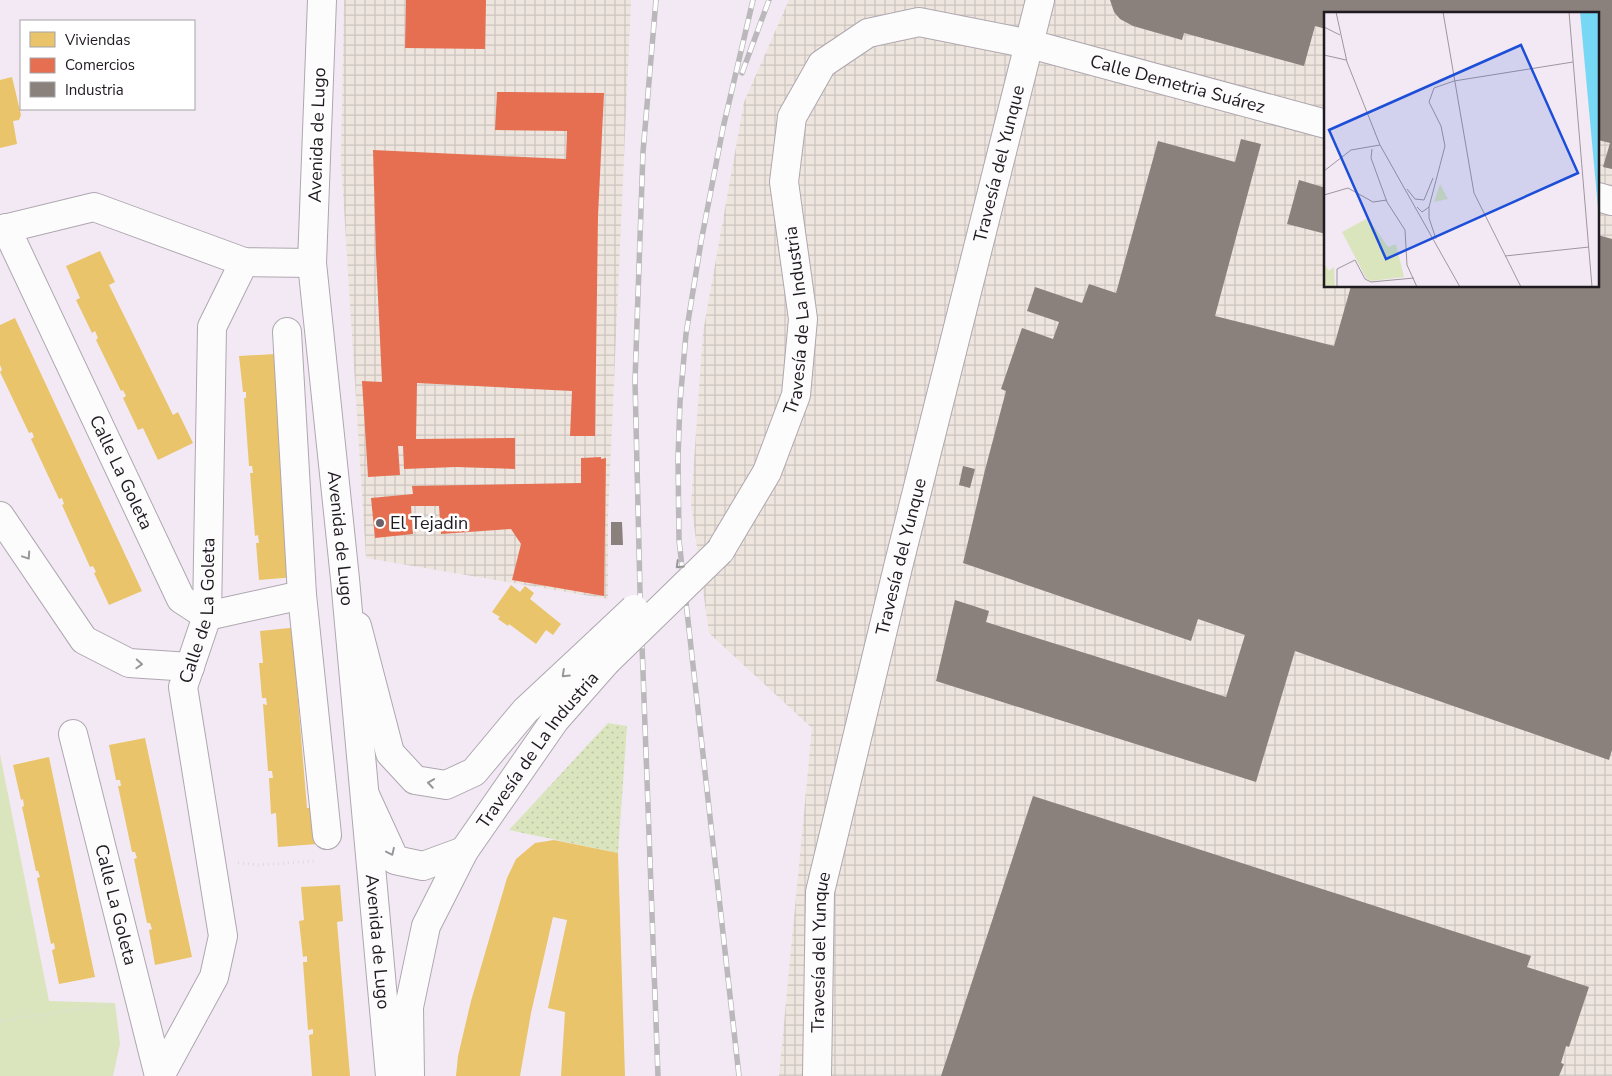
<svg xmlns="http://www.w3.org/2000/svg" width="1612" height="1076" font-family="'Nunito Sans',sans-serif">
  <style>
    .industrial { fill: url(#industrial-grid); fill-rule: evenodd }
    .grass { fill: url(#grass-dots) }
    .park { fill: #dae5be }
    .homes { fill: #e9c46a }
    .shops { fill: #e76f51 }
    .industry { fill: #8a817c }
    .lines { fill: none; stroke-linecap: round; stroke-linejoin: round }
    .minor-casing { stroke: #aea7af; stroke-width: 30 }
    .major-casing { stroke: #aea7af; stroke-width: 30 }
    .path { stroke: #dddadd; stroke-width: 3; stroke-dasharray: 1 4; stroke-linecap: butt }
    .minor { stroke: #fdfcfd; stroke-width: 28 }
    .major { stroke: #fdfcfd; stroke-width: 28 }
    .rail-casing { stroke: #bab8ba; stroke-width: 5.5 }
    .rail { stroke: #fff; stroke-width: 4; stroke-dasharray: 11; stroke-linecap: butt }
    .minor-bridge-casing { stroke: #aea7af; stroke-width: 30; stroke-linecap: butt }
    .minor-bridge { stroke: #fdfcfd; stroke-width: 28 }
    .oneway { stroke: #99969a }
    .poi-dot { fill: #69626a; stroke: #fff; stroke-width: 2 }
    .labels { text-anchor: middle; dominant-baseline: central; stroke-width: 5; stroke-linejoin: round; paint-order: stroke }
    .street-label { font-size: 18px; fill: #1f1a20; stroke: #fff }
    .poi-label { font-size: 18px; fill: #1f1a20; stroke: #fff; text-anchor: start }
    .inset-road { fill: none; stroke: #9e969f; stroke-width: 1 }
    .view { fill: #1d4ed8; fill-opacity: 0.15; stroke: #1d4ed8; stroke-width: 2.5 }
    .inset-edge { fill: none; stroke: #1f1a20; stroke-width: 2.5 }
  </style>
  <defs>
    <pattern id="industrial-grid" width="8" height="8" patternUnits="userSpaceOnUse" patternTransform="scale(1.25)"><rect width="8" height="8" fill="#eee5de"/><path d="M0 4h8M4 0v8" fill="none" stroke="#ccc4be"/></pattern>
    <pattern id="grass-dots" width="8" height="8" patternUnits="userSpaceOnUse" patternTransform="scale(1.25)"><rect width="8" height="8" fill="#dae5be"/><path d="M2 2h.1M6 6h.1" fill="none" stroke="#bbc4a3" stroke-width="1.8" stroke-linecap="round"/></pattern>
  </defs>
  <rect width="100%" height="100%" fill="#f2e9f4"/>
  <path class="industrial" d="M344 0H631L608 515V599L366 558 341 161Z
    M789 0H1612V1076H779L812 728 709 633 691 504 703 332 744 102ZM1326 14H1598V286H1326Z"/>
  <path class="grass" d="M608 723 627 726 618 853 509 830Z"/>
  <path class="park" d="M0 754 49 1001 115 1003 120 1044 113 1076H0Z"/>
  <path class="homes" d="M12 77 21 115 19 120 13 121 17 144 0 148V80Z
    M100 251 115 282 109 285 173 415 178 412 193 443 158 460 143 428 138 430 123 398 126 396 123 390 121 391 96 340 98 338 95 331 92 333 76 300 80 298 66 266Z
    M15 318 142 591 109 605 94 573 96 572 93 566 90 567 62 505 64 504 62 498 59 499 31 439 34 437 32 432 29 433 0 372 2 370 0 365V325Z
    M275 354 295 577 259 580 256 543H259L258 535 255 536 250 473H253L252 466H249L244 398H246V392H243L239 356Z
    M511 585 520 592 525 586 534 593 530 599 561 624 553 635 546 630 536 644 509 624 508 626 498 619 500 617 492 612Z
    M299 627 302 665H295L307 808H315L317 844 278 847 276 813 271 814 269 778H273L272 771H268L263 704 267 705 266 698H262L259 663H263L260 631Z
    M145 738 192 957 155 965 149 930 152 929 150 923H147L134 859 137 858 135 852H132L118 786H121L120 780H116L109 745Z
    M49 757 95 977 59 984 52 950 55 949 54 943 51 944 37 878 40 877 38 871H36L22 807 24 806 23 799 21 800 13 765Z
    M554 840 618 853 625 1076H561L565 1012 548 1008 567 920 553 917 531 1013 520 1076H456L458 1056 471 1001 507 878 516 859 535 843Z
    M340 885 343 921 337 922 350 1076H312L309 1035 313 1034V1029L308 1030 303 962H307V956L303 957 299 921 304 920 301 887Z"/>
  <path class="shops" d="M406 0H486L485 49 405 48Z
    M497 92 604 93 598 216 595 436H570L572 391 417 383 416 439 515 438V469L456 467 404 469 403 446H398L400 475 368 477 362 381 382 382 376 255 373 150 566 159 567 131 495 130Z
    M601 457V459L606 458 604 596 512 580 521 544 511 529 441 534 439 506H411L413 534 375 538 371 498 413 494 412 486 581 483V458Z"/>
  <path class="industry" d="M1110 0H1612V169L1603 167 1610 143 1598 140V14H1326V29L1315 26 1304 66 1184 33 1182 40 1133 26 1120 19 1114 12Z
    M1241 139 1261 144 1215 316 1334 346 1351 286H1598V235L1612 239V750L1609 760 1295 651 1256 782 936 681 955 600 989 611 986 622 1226 697 1245 635 1198 619 1191 641 963 563 985 470 1006 391 1001 389 1022 328 1053 339 1059 322 1027 311 1035 287 1082 303 1089 284 1116 293 1158 141 1235 162Z
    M1299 180 1326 188V234L1287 224Z
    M963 466 975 469 970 488 959 485Z
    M611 522H622L623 545H611Z
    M1033 796 1531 956 1527 967 1589 987 1569 1047 1566 1046 1561 1063 1564 1064 1559 1076H941Z"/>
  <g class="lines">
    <g class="minor-casing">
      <g id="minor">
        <path d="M1598 197 1612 201"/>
        <path id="s1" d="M6 228 181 599 207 616 302 595"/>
        <path d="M0 230 94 207 244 262 312 263"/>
        <path d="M287 332 302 595 327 835"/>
        <path d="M0 516 84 640 129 663 190 667"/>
        <path id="s2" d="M720 551 767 472 796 395 803 319 784 182 792 117 822 64 868 33 919 22 1030 44 1326 124"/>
        <path d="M357 626 390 753 415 780 446 785 474 772 525 711 600 641"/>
        <path id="s3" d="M73 734 159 1076"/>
        <path d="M366 797 395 860 423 866 464 851"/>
        <path id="s4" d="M160 1076 214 977 223 936 183 687 207 616 212 327 244 262"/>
        <path id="s5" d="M410 1076 409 1007 426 926 464 851 555 720 606 662"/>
        <path id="s6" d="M817 1076 820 892 898 567 1040 0"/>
      </g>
    </g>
    <g class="major-casing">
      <g id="major">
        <path id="s7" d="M322 0 312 263 345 579 390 1076"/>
      </g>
    </g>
    <path class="path" d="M238 863 258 865 317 861
      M0 1021 112 1004"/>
    <use href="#minor" class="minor"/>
    <use href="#major" class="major"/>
    <g class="rail-casing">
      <path id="rail" d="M656 0 643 152 635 381 640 591 658 1076
        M742 73 769 0
        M739 1076 679 540 678 458 680 402 686 334 701 242 723 128 753 0"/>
    </g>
    <use href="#rail" class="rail"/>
    <g class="minor-bridge-casing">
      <path id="minor-bridge" d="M600 641 634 609
        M606 662 720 551"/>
    </g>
    <use href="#minor-bridge" class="minor-bridge"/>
  </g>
  <defs><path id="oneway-chevron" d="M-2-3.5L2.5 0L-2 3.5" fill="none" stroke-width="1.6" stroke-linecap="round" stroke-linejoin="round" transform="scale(1.25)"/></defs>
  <g class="oneway">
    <use href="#oneway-chevron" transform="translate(27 556) rotate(56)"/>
    <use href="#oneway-chevron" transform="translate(679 565) rotate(136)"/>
    <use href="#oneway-chevron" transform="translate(139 664) rotate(3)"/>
    <use href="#oneway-chevron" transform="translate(565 674) rotate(137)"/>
    <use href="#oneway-chevron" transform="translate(431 783) rotate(-171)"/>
    <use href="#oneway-chevron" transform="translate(391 852) rotate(65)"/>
  </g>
  <circle class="poi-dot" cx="380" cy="523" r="5"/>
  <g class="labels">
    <g class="street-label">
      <text stroke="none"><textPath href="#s2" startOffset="889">Calle Demetria Suárez</textPath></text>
      <text transform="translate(317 135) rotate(-88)">Avenida de Lugo</text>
      <text stroke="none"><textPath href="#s6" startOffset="934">Travesía del Yunque</textPath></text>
      <text stroke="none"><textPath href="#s2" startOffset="249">Travesía de La Industria</textPath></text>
      <text stroke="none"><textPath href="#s1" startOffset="270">Calle La Goleta</textPath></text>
      <text stroke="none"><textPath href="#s7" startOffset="540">Avenida de Lugo</textPath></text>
      <text stroke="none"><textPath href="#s6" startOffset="529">Travesía del Yunque</textPath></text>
      <text stroke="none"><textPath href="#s4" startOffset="486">Calle de La Goleta</textPath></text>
      <text stroke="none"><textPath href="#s5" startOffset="361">Travesía de La Industria</textPath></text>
      <text stroke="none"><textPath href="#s3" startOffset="176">Calle La Goleta</textPath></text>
      <text stroke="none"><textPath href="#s7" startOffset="945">Avenida de Lugo</textPath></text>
      <text stroke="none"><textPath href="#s6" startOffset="124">Travesía del Yunque</textPath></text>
    </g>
    <g class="poi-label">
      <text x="390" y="523">El Tejadin</text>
    </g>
  </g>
  <g transform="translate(1324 12)">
    <rect width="275" height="275" fill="#f2e9f4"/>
    <path d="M116 172 124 187 110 190Z" fill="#dae5be"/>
    <path d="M44 206 64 235 72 232 80 265 47 269 42 266 18 220ZM0 251 5 259 10 255 11 275H0Z" fill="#dae5be"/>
    <path d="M256 0H275V207Z" fill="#77d8f6"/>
    <path class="inset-road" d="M12 0 23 50 56 133 136 275M119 0 150 181 197 275M245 0 268 275M0 15 16 23M0 43 22 48M48 137 47 146 63 190 81 218 83 253 93 275M0 159 27 138 56 133M83 177 91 187 100 188 109 166M0 183 24 176 49 190 63 188M93 195 98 200 105 195M112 227 105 206V195L121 134 117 114 105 90 110 76 130 69 249 50M181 244 265 235M13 275V257L31 248 41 267 47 270 90 266"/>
    <path class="view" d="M197 33 254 161 62 247 5 118Z"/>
    <rect width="275" height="275" class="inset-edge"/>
  </g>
  <rect x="20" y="20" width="175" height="90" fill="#ffffff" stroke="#a5a3a6"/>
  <rect x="30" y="32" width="25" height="15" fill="#e9c46a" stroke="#a5a3a6"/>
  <text x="65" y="45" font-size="15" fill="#1f1a20">Viviendas</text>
  <rect x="30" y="58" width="25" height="15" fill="#e76f51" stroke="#a5a3a6"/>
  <text x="65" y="70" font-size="15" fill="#1f1a20">Comercios</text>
  <rect x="30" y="82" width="25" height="15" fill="#8a817c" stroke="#a5a3a6"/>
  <text x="65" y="95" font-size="15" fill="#1f1a20">Industria</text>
</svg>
